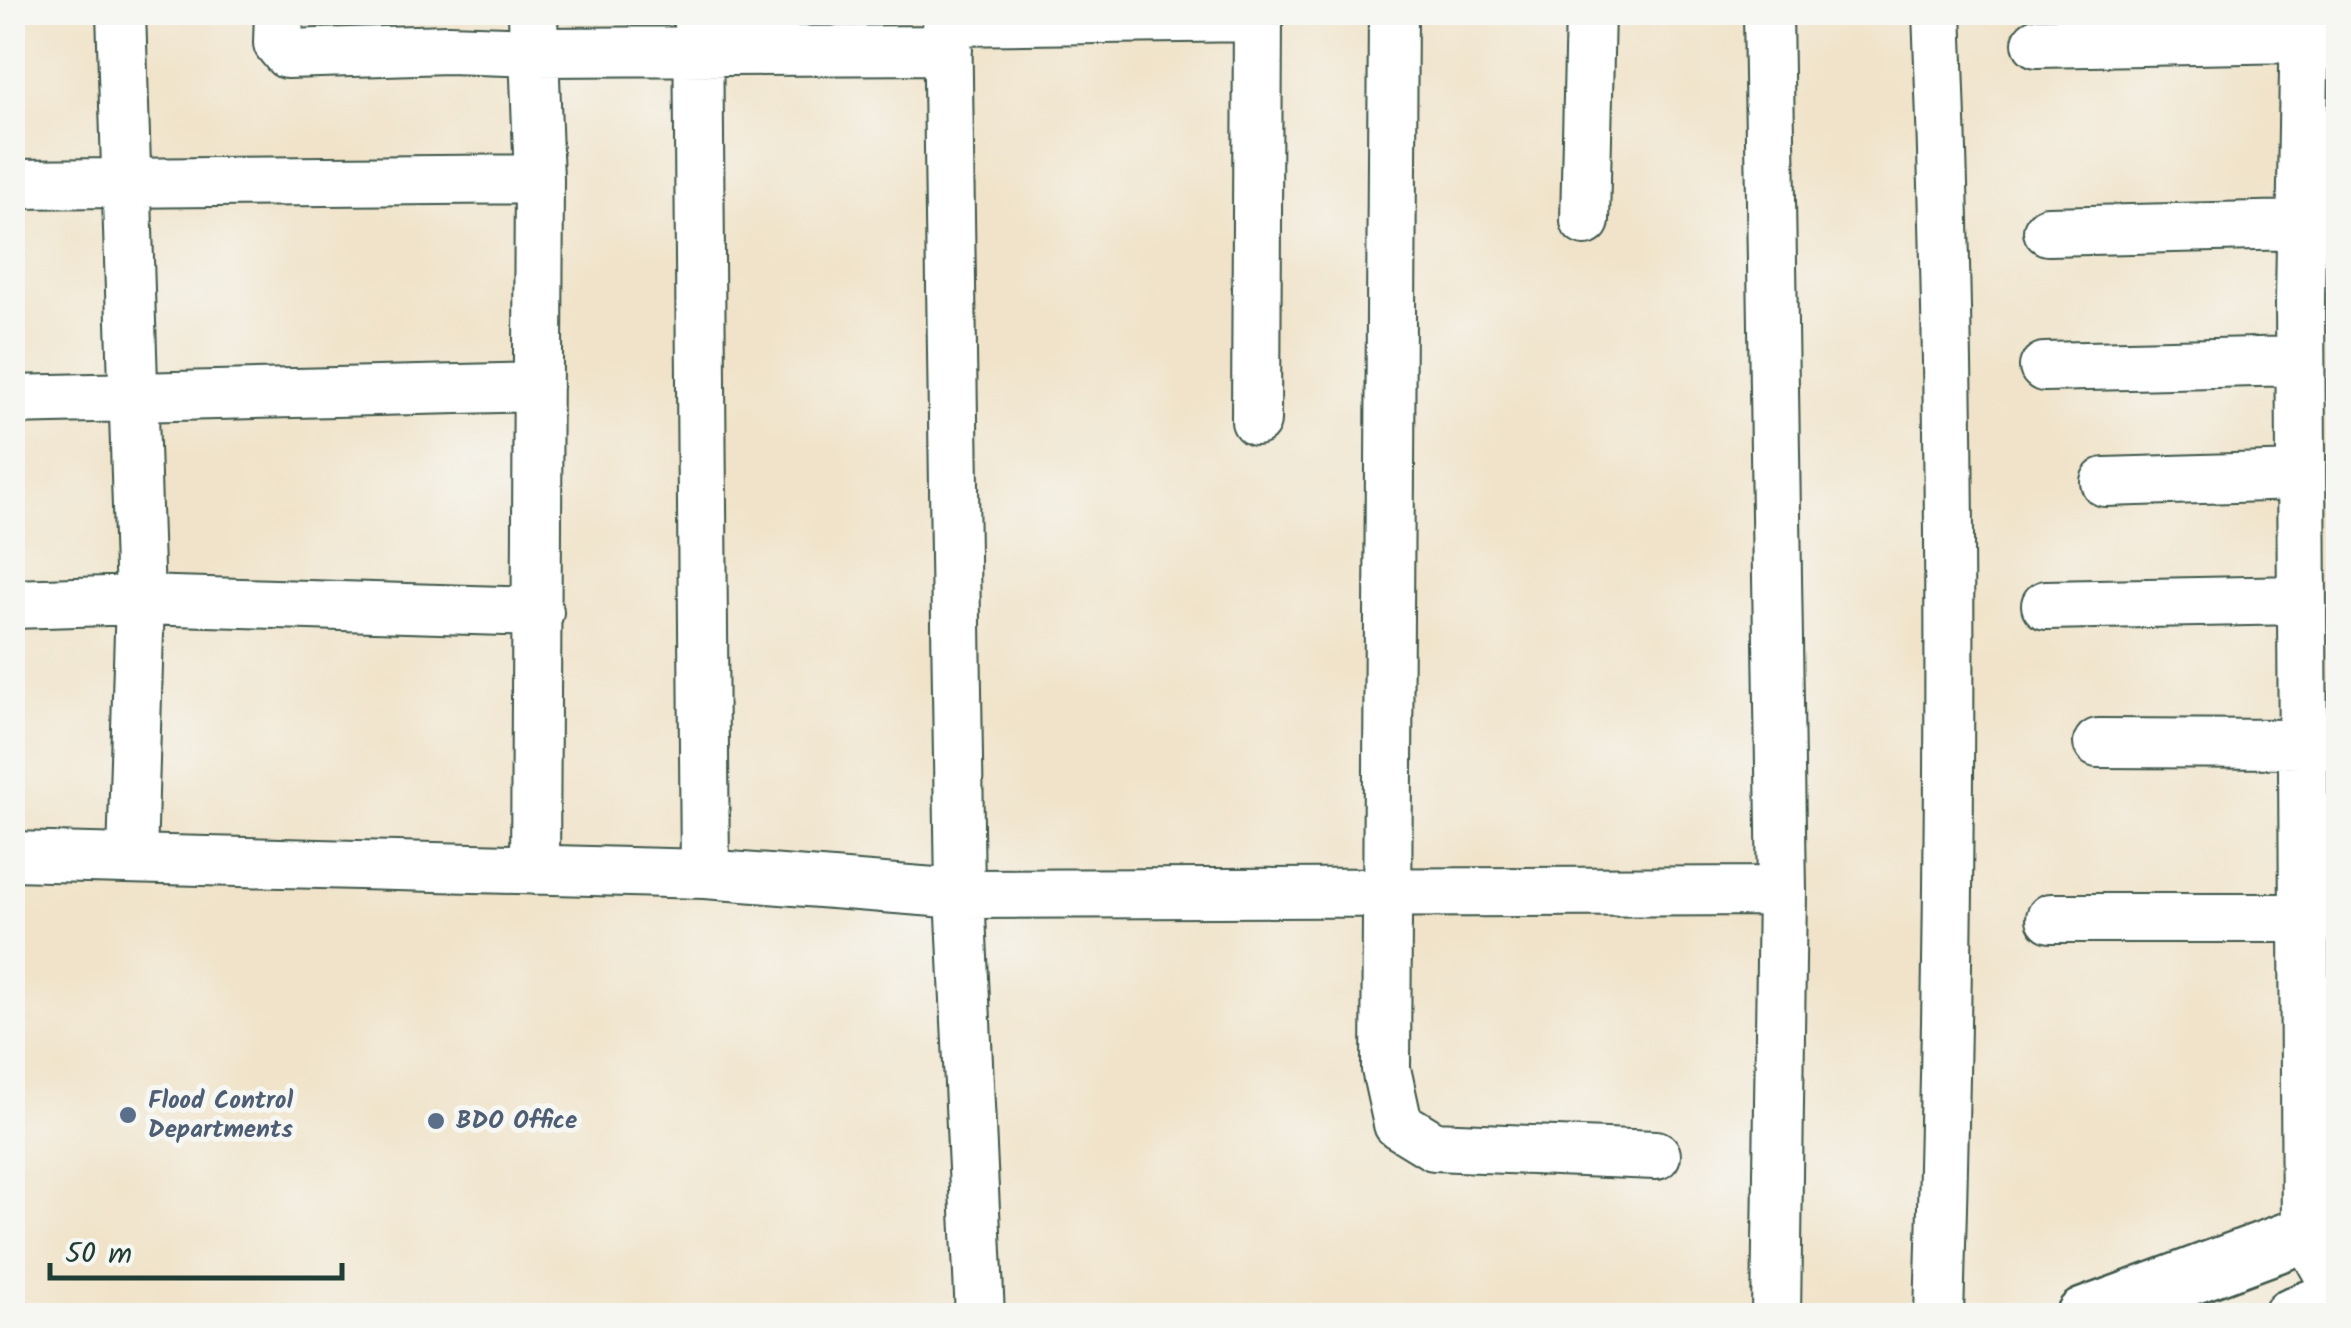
<svg xmlns="http://www.w3.org/2000/svg" width="2351" height="1328" font-family="Kalam,sans-serif">
  <style>
    .lines { fill: none; stroke-linecap: round; stroke-linejoin: round }
    .street-casing { stroke: #3e564a; stroke-width: 52 }
    .secondary-casing { stroke: #3e564a; stroke-width: 60 }
    .street { stroke: #fff; stroke-width: 48 }
    .secondary { stroke: #fff; stroke-width: 55 }
    .service-dot { fill: #5c6f8a; stroke: #f6f6f2; stroke-width: 4 }
    .labels { text-anchor: middle; dominant-baseline: central; stroke-width: 10; stroke-linejoin: round; paint-order: stroke }
    .service-label { font-size: 25px; font-weight: bold; fill: #4e5e75; stroke: #f6f6f2; text-anchor: start }
  </style>
  <rect width="100%" height="100%" fill="#f6f6f2"/>
  <filter id="ink" filterUnits="userSpaceOnUse"><feTurbulence type="fractalNoise" baseFrequency=".01" numOctaves="2"/><feDisplacementMap in="SourceGraphic" scale="20" xChannelSelector="R" yChannelSelector="G"/><feConvolveMatrix kernelMatrix="1 2 1 2 8 2 1 2 1" color-interpolation-filters="sRGB"/></filter>
  <filter id="wash" filterUnits="userSpaceOnUse"><feTurbulence type="fractalNoise" baseFrequency=".0048" numOctaves="4" result="noise"/><feDisplacementMap in="SourceGraphic" scale="40" xChannelSelector="R" yChannelSelector="G"/><feGaussianBlur stdDeviation="2.25" result="paint"/><feColorMatrix in="noise" values="0 0 0 0 0 0 0 0 0 0 0 0 0 0 0 0 0 1.4 0 .05"/><feComposite in="paint" operator="in"/></filter>
  <g filter="url(#wash)">
    <rect width="100%" height="100%" fill="#f0e3c9"/>
  </g>
  <g filter="url(#ink)">
    <g class="lines">
      <g class="street-casing">
        <path id="street" d="M121 12 140 600 132 857
          M279 12 278 43 287 54 448 49 534 52 539 179 535 870
          M533 12 534 52 948 50
          M698 12 705 874
          M947 12 960 894 980 1316
          M1393 12 1386 1069 1398 1124 1434 1146 1656 1155
          M1937 12C1955 447 1952 880 1939 1316
          M2305 12 2300 301 2306 1234 2338 1291
          M947 21 1258 17
          M2037 43 2304 38
          M12 184 539 179
          M1585 221 1590 12
          M2048 231 2301 225
          M2044 367 2300 361
          M12 400 538 387
          M1256 421 1258 12
          M2105 482 2301 476
          M12 604 140 600 539 612
          M2046 605 2301 600
          M2098 743 2302 744
          M12 856 705 874 960 894 1782 891 1768 12
          M2051 918H2303
          M1776 1316 1782 891"/>
      </g>
      <g class="secondary-casing">
        <path id="secondary" d="M2084 1316 2338 1222
          M2291 1316 2338 1298"/>
      </g>
      <use href="#street" class="street"/>
      <use href="#secondary" class="secondary"/>
    </g>
  </g>
  <g class="service-dot">
    <circle cx="128" cy="1115" r="10"/>
    <circle cx="436" cy="1121" r="10"/>
  </g>
  <g class="labels">
    <g class="service-label">
      <text x="148" y="1101">Flood Control<tspan x="148" dy="29">Departments</tspan></text>
      <text x="456" y="1121">BDO Office</text>
    </g>
  </g>
  <rect width="2351" height="1328" fill="none" stroke="#f6f6f2" stroke-width="50"/>
  <path d="M50 1263v15h292v-15" fill="none" stroke="#1f3d34" stroke-width="5"/>
  <text x="65" y="1263" font-size="30" fill="#1f3d34" stroke="#f6f6f2" stroke-width="8" paint-order="stroke">50 m</text>
</svg>
